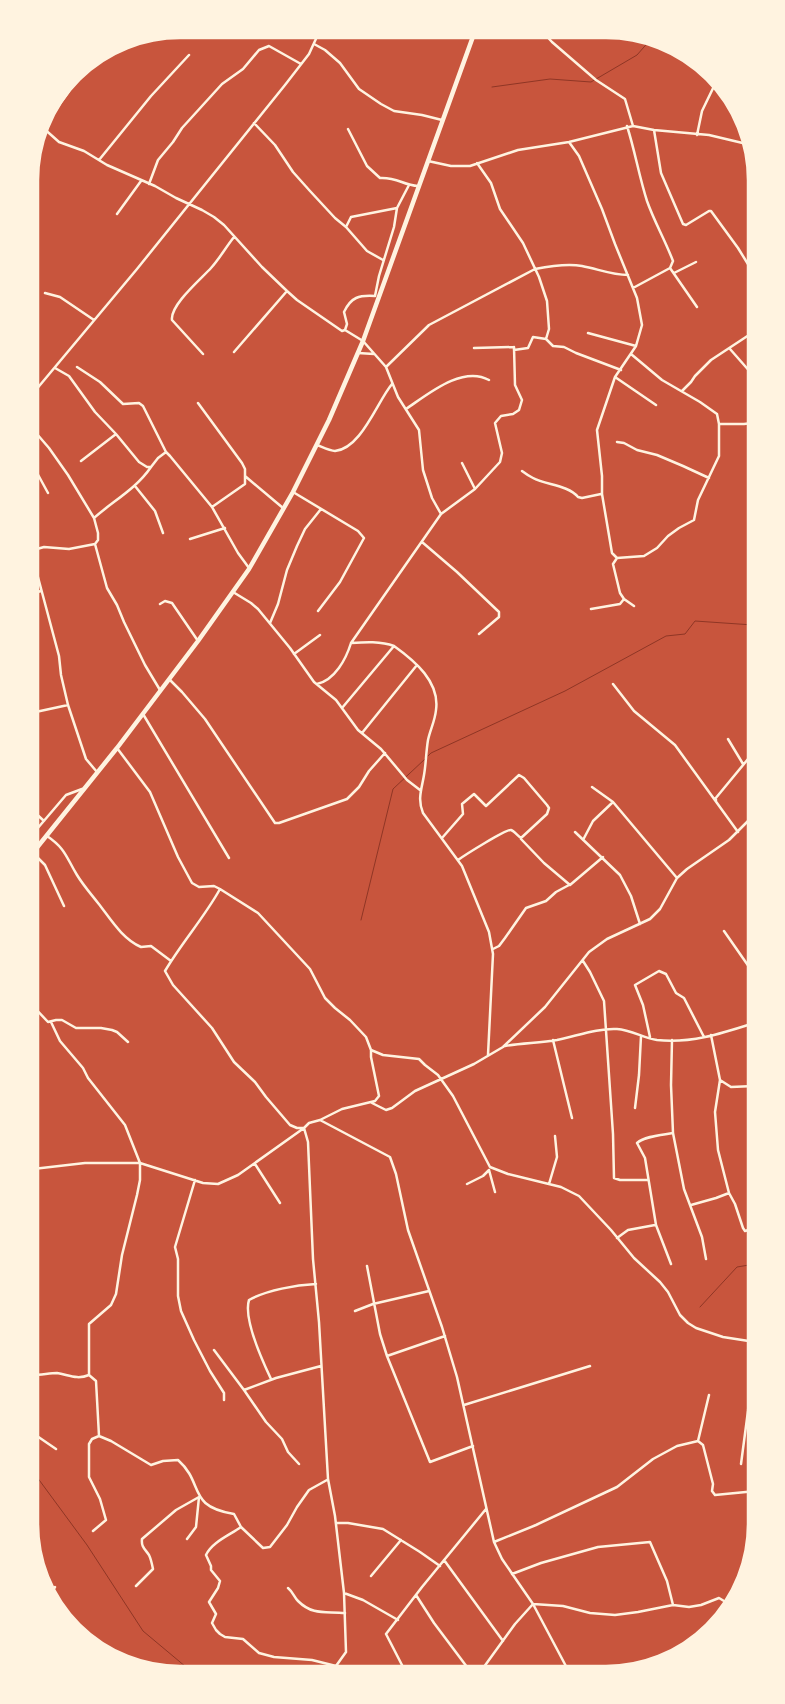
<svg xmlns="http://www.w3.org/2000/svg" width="785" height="1704" font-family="'Sofia Sans Condensed',sans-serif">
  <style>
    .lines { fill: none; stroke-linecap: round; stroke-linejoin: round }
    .stream { stroke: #8f3625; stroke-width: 1 }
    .minor { stroke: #fff3e0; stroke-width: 2.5 }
    .primary { stroke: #fff3e0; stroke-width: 4.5 }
    .rim { fill: none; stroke: #fff3e0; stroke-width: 2.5 }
  </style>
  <rect width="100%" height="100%" fill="#c8553d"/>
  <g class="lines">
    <path class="stream" d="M492 87 550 79 591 82 637 55 651 39
      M428 756 431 753 565 691 666 636 685 634 695 621 753 625
      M361 920 393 789 425 759
      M700 1307 737 1267 755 1264
      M34 1473 87 1545 143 1631 192 1672"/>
    <path class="minor" d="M542 31 552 42 596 80 625 99 633 126
      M314 44 325 50 340 63 359 89 381 104 394 111 422 115 442 120
      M254 123 275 145 293 172 310 191 335 218 346 227 367 251 383 260
      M41 126 59 142 84 151 107 165 155 186 176 198 202 210 214 217 224 225 262 267 287 291 297 300 342 331 345 330 363 341 386 367 398 397 419 430 423 470 432 498 441 514
      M627 126C635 151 639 176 647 201 654 221 665 240 673 261L670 268 633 288
      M43 128 71 88 103 52
      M348 129 367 166 380 178C397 177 403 185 418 186
      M654 130 661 173 683 224 686 225 709 211H711L738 248 751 269
      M697 135 702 111 717 80
      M569 142 579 156 602 209 615 244 637 298 642 325 636 346 615 377 597 430 602 476V494L612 553 617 558 644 556 657 548 668 536 679 528 694 520 698 500 719 456V424L717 414 700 402 662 380 631 354
      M99 160 151 96 189 55
      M428 161 451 166H470L518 150 569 142 633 126 654 130 709 135 751 145
      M477 163 491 183 500 209 523 243 539 277 547 301 549 329 546 339 553 346 564 347 576 353 621 370
      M149 184 158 160 173 142 182 128 222 84 243 69 259 50 269 46 301 64
      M117 214 141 181
      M346 227 351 217 397 208
      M670 268 697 307
      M674 273 696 262
      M45 293 60 297 94 320
      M375 296 379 276 394 227 397 208 409 185
      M345 330 347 324 344 312C351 297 359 295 375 296
      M588 333 636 346
      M474 348 514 347V350L528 348 533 337 546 339
      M730 349 752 374
      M234 352 287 291
      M358 353 374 354
      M203 354 172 320C170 305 201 279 211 268 220 258 226 247 234 237
      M77 367 100 382 123 404 139 403 143 406 166 452
      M386 367 429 325 535 269C550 266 567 263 582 266 598 269 612 275 628 275
      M55 368 69 376 95 412 116 434 139 462 147 467H151L158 458 166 452 170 456 212 507 238 553 249 568
      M615 377 656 405
      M682 391 691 382 695 376 711 360 752 333
      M30 397 137 269 285 85 309 54 320 30
      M198 403 242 463 245 469V484L212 507
      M406 409C427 395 462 365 489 380
      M719 424H744L752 423
      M30 426 49 448 68 475 94 518 98 533V540L95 544 107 588 117 605 124 622 145 665 160 690
      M617 442 624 443 637 450 657 455 683 466 709 478
      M317 445C322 447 330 451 335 451 361 449 377 402 392 384
      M30 460 48 493
      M81 461 116 434
      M462 463 475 489
      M522 471C526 474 529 476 533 478 546 485 568 485 578 497L582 498 601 494
      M245 476 283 508
      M135 486 155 511 163 533
      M293 492 358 531 364 538 340 582 318 611
      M94 518C113 501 136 489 151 467
      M190 539 225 528
      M422 542 457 572 499 612V617L479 634
      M30 551 44 547 69 549 95 544
      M31 551 59 656 61 675 68 705 86 759 97 772
      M617 558 613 564 620 593 624 599 634 606
      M233 592 251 603 258 609 290 648 314 682 336 700 358 730 381 749 407 780 420 790
      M31 594 41 591
      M160 604 165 601 172 603 198 641
      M591 609 620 604 624 599
      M270 623 278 604 287 570 297 546 305 529 321 509
      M351 643 441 514 475 489 500 462 502 453 495 423 501 416 513 414 519 410 522 400 515 385 514 347
      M294 654 320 635
      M750 664 753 666
      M170 680 182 692 205 719 275 823H279L347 799 359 787 369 771 385 753
      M317 684C335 680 346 659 351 643 365 642 381 641 394 646 415 661 440 682 436 710 435 721 430 730 428 740 426 752 426 764 424 775 422 788 417 799 423 813L462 866 489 932 493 954 488 1055
      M613 684 634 711 675 745 738 832
      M342 708 394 646
      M31 713 68 705
      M143 714 229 858
      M362 733 417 665
      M728 739 743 764
      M117 748 150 792 178 857 192 883 199 887 214 886 220 889 258 913 310 969 325 998 335 1008 350 1020 366 1037 371 1050V1057L379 1096 375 1101 342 1109 320 1120
      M592 787 613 802 677 878
      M716 800 715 799 753 753
      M31 809 44 821
      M575 832 620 875 631 896 640 924
      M31 836 66 795 82 789
      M47 836C66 849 66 857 77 875 83 885 91 894 98 903 110 918 122 939 141 947L151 946 171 961
      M442 838 463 814 462 804 474 794 486 806 519 775 524 778 547 805 549 808 547 814 521 838C518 836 514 831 511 830 506 829 465 855 458 860
      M521 839 544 863 570 885 603 857
      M583 840 593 821 613 802
      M31 851 45 865 64 906
      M220 889C204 918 182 942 165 971L173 985 212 1028 234 1062 255 1082 266 1097 290 1125 297 1128H304L308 1142 313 1259 319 1322 328 1479 335 1516 344 1593 346 1652 336 1666V1672
      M724 931 754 974
      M749 947 754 954
      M493 949 499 946 505 938 526 908 546 901 556 892 569 885
      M583 961 590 972 604 1001 613 1134 614 1178 620 1180H648
      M32 1005 48 1022 56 1020H62L76 1028H101L112 1030 117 1032 128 1042
      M711 1035 720 1080 715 1112 718 1150 729 1193 735 1204 743 1228 745 1231 755 1228
      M650 1037 643 1005 635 985 659 971 666 974 676 993 684 998 704 1037
      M553 1040 572 1118
      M672 1040 671 1085 673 1133 684 1189 702 1237 706 1259
      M505 1046C522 1043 540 1043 557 1040 577 1036 597 1028 617 1029 631 1030 644 1038 657 1040 690 1044 723 1033 754 1023
      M371 1050 383 1055 419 1059 425 1065 438 1075 453 1096 490 1167 508 1174 561 1187 579 1196 611 1230 634 1258 660 1282 668 1292 680 1315 688 1323 696 1328 723 1337 755 1342
      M720 1080 731 1087 754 1086
      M372 1103 386 1110 392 1108 415 1091 474 1064 503 1047 545 1007 589 952 607 939 650 919 660 909 677 878 687 869 729 840 753 816
      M635 1108 639 1075 641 1036
      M255 1164 280 1203
      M33 1169 85 1163H140L203 1183 218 1184 238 1175 304 1128 309 1123 320 1120 390 1157 396 1174 408 1230 442 1327 457 1377 494 1542 502 1559 533 1604 568 1670
      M489 1170 495 1192
      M195 1180 175 1247 178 1259V1296L181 1311 194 1340 210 1371 224 1393V1400
      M467 1184 483 1176 489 1170
      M549 1184 557 1157 555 1136
      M691 1205 716 1198 729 1193
      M617 1238 628 1230 655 1225
      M671 1264 656 1225 645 1158 637 1143C645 1136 662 1135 673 1133
      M367 1266 380 1334 387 1356 445 1336
      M355 1311 373 1304 429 1291
      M214 1350 244 1390 276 1378 321 1366
      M387 1356 430 1462 473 1446
      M33 1375C41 1375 50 1373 57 1373 69 1375 77 1380 89 1375V1324L111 1305 116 1294 122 1255 137 1195 140 1180V1163L125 1125 88 1078 83 1068 60 1041 51 1022
      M89 1375 96 1381 99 1436 111 1441 151 1465 163 1461 178 1460C205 1484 186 1506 234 1514L241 1527 263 1548 270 1547 287 1525 297 1507 309 1490 327 1480
      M271 1379C262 1360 243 1319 249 1300 267 1290 296 1285 316 1284
      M244 1390 266 1422 282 1439 288 1452 299 1464
      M464 1405 590 1366
      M748 1411 755 1412
      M34 1431 37 1436 56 1449
      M698 1441 709 1395
      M741 1464 748 1411 755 1342
      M336 1523H348L383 1529 420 1552 440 1566
      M241 1527C230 1535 212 1542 206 1555L211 1566V1570L220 1581 218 1588 209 1602 216 1614 212 1623 216 1630 220 1634 225 1637 243 1639 259 1653 274 1657 312 1660 336 1666
      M93 1531 106 1520 100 1499 89 1477V1444L92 1439 99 1436
      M494 1542 536 1525 617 1487 653 1459 677 1446 698 1441 703 1445 713 1484 712 1491 715 1495 756 1491
      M444 1560 503 1641
      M512 1574 541 1563 598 1547 650 1542 667 1581 673 1605
      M371 1576 401 1540
      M136 1586 153 1569C152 1564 151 1559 149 1555 145 1549 141 1547 142 1539L176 1510 199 1497 196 1527 187 1539
      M288 1588C293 1592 294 1597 298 1601 313 1616 326 1611 345 1613
      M344 1593 363 1600 398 1620
      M416 1595 434 1623 470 1671
      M49 1597 55 1587
      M407 1671 403 1667 386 1634 422 1587 486 1509
      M481 1671 515 1624 533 1604 563 1606 590 1613 615 1615 638 1612 673 1605 689 1607 701 1605 719 1598 724 1601 733 1602"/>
    <path class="primary" d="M31 855 117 748 198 641 249 569 293 492 329 420 363 341 475 31"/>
  </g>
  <path d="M0 0H785V1704H0ZM180 38H606A142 142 0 0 1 748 180V1524A142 142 0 0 1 606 1666H180A142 142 0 0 1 38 1524V180A142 142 0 0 1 180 38Z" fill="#fff3e0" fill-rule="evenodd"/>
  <path class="rim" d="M180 38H606A142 142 0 0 1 748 180V1524A142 142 0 0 1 606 1666H180A142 142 0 0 1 38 1524V180A142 142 0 0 1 180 38Z"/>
</svg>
